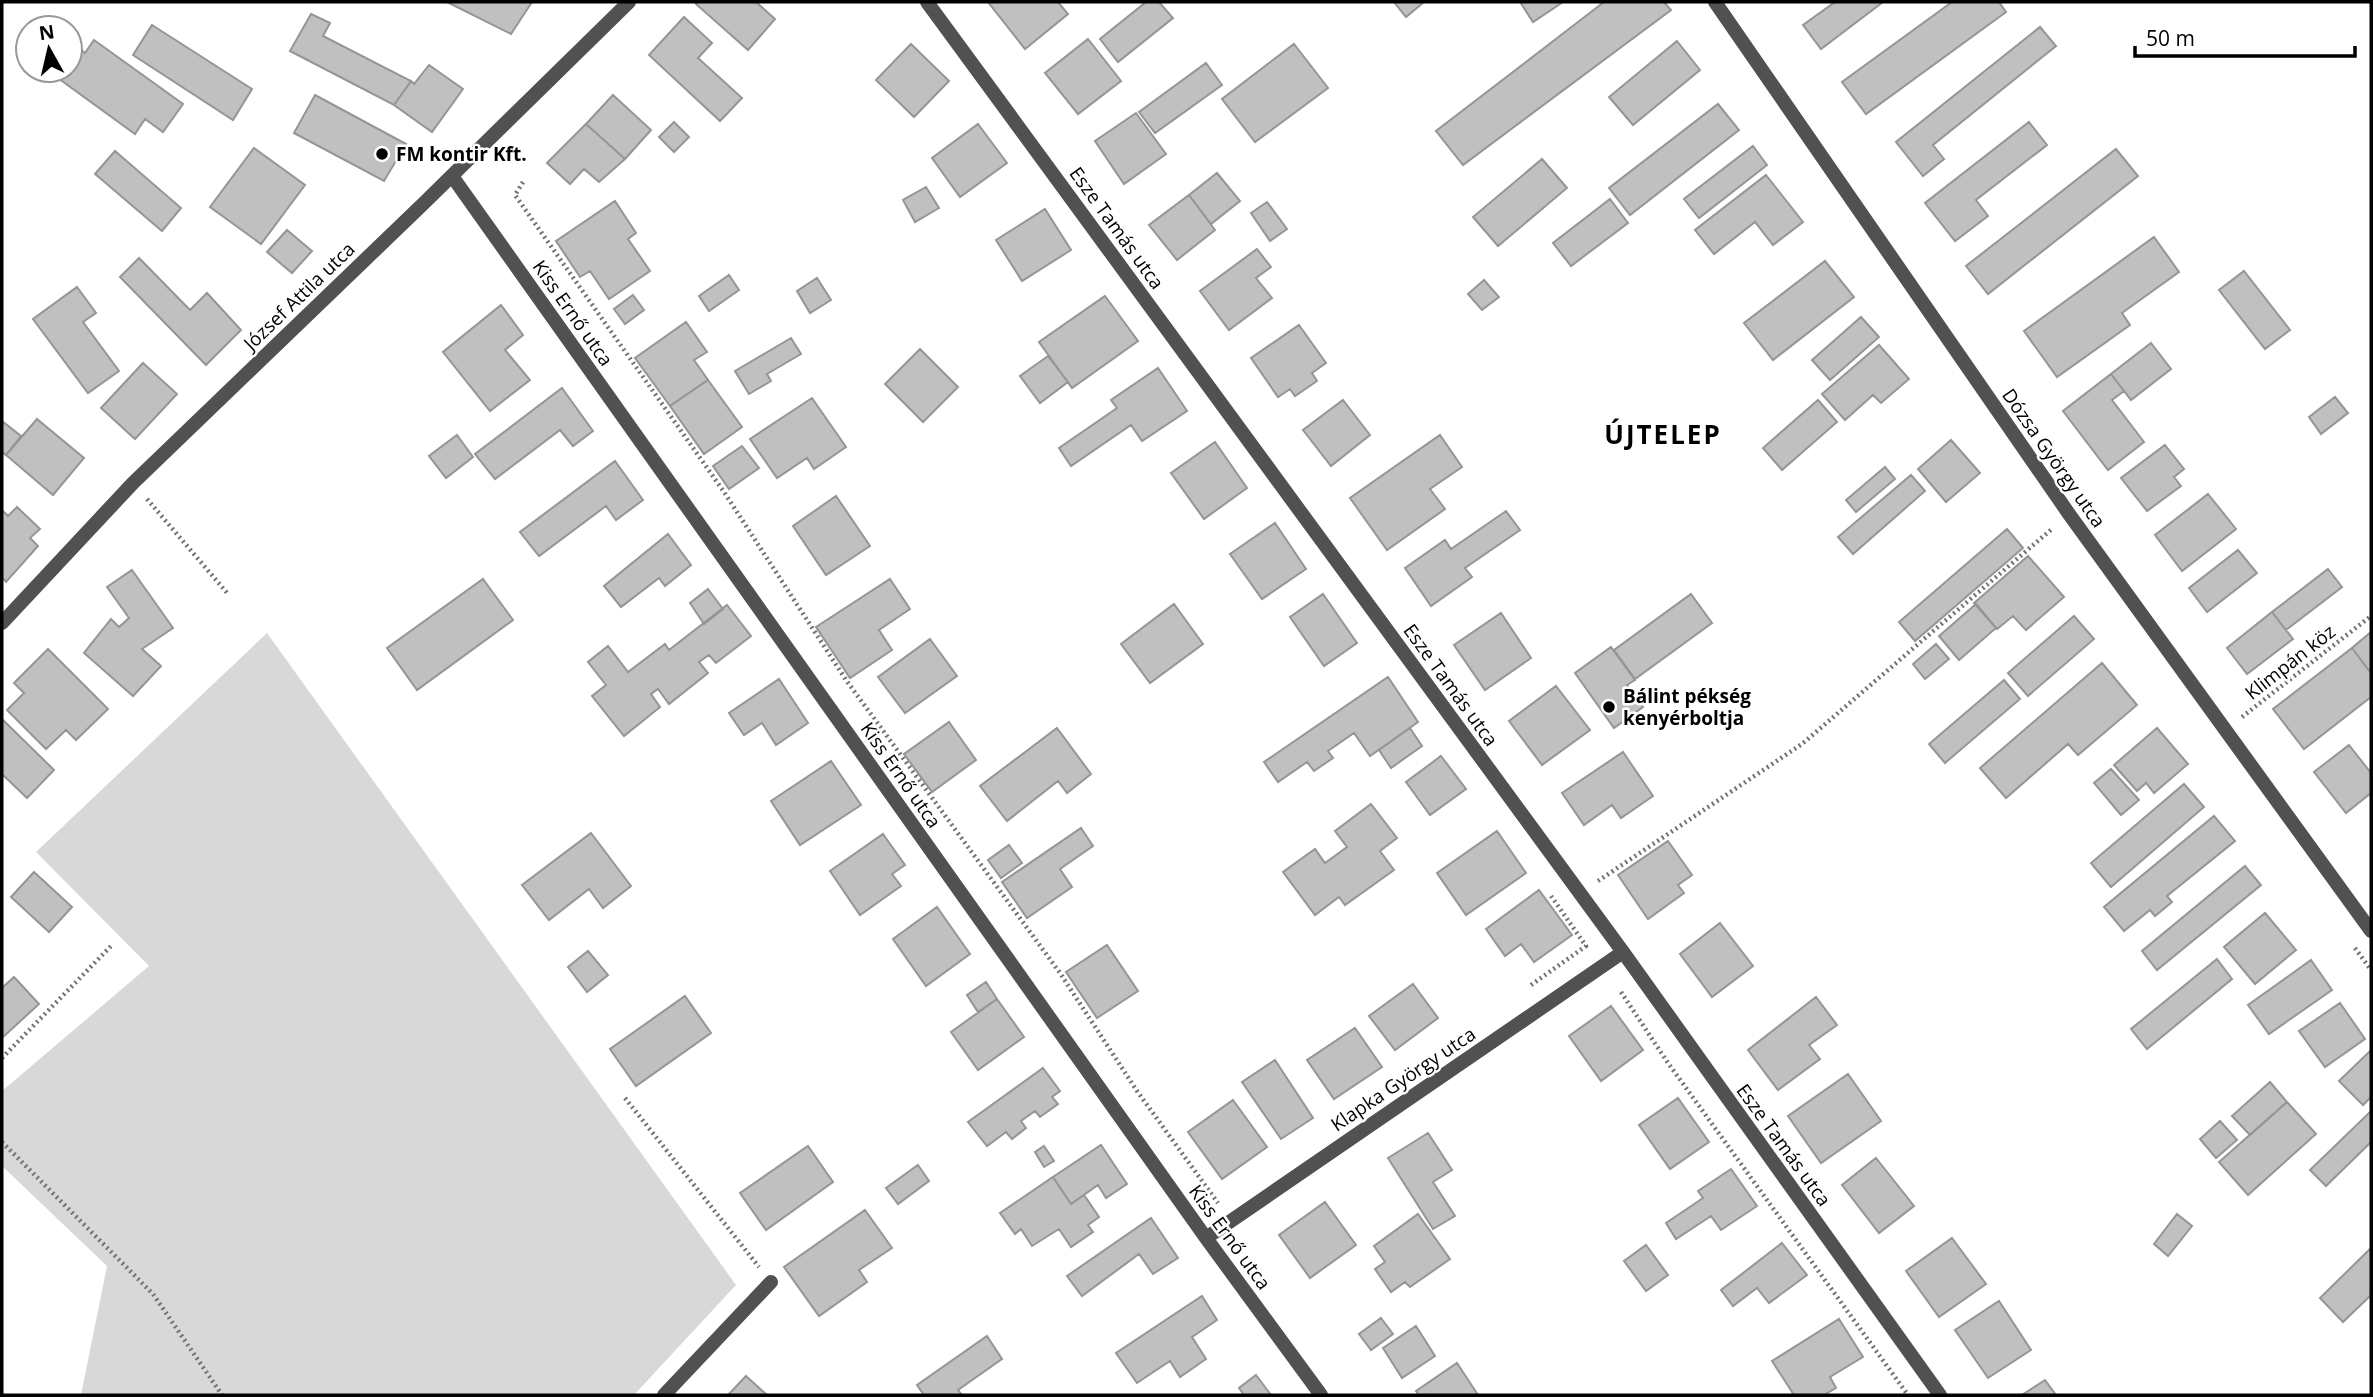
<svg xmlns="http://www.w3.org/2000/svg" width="2373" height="1397" font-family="'Open Sans',sans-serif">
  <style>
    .green { fill: #d8d8d8 }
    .building { fill: #c0c0c0; stroke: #959595; stroke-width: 2 }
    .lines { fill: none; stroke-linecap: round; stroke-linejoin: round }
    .path { stroke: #737373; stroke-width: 4.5; stroke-dasharray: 2 3.5; stroke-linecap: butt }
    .minor { stroke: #515151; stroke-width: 14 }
    .poi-dot { fill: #000; stroke: #fff; stroke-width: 2.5 }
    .labels { text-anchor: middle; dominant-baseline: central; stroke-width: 5; stroke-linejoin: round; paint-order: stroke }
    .poi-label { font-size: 19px; font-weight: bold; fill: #000; stroke: #fff; text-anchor: start }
    .street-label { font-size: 19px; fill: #000; stroke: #fff }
    .district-label { font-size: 26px; font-weight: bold; letter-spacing: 2px; fill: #000; stroke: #fff }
  </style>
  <rect width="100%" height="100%" fill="#fff"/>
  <path class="green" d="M267 633 736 1285 634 1395H81L107 1266 2 1166V1091L149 966 36 852Z"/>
  <path class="building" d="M447 2H532L511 34Z
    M698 2H756L775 19 748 50 696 4Z
    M988 2H1058L1068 14 1025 49Z
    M1146 2H1159L1173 18 1118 62 1100 39Z
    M1394 2H1424L1406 17Z
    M1520 2H1563L1533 22Z
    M1604 2H1664L1671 10 1463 165 1436 131Z
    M1835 2H1883L1821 49 1803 25Z
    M1952 2H1999L2006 12 1866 114 1842 82Z
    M311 14 330 23 323 36 411 81 394 105 290 51Z
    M684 17 712 43 698 58 742 98 720 121 649 55Z
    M152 25 252 89 233 120 133 55Z
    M2040 27 2056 46 1933 145 1944 159 1923 176 1896 142Z
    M1088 39 1121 81 1078 114 1045 73Z
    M94 40 183 104 163 132 145 119 135 134 51 73 53 70H70L72 43 85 53Z
    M1677 41 1700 70 1633 125 1609 97Z
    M911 44 949 81 914 117 876 80Z
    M1294 44 1328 88 1255 142 1222 99Z
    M1206 63 1222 85 1155 133 1139 112Z
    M429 65 463 89 432 132 394 105 411 81 414 84Z
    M315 95 406 144 384 181 294 133Z
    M613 95 651 130 625 159 586 124Z
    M1718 104 1739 130 1630 215 1609 188Z
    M1136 113 1166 154 1124 184 1095 141Z
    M674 122 689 137 674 152 659 137Z
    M2029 122 2047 145 1976 200 1988 216 1955 241 1925 203Z
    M586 124 625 159 599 182 584 169 570 184 547 163Z
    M978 124 1007 163 960 197 932 158Z
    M1753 146 1767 165 1699 218 1684 199Z
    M254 148 305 185 261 244 210 207Z
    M2116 149 2138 176 1988 294 1966 266Z
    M115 151 181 208 162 231 95 174Z
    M1542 159 1567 188 1498 246 1473 217Z
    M1217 173 1240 201 1211 224 1189 195Z
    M1766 175 1803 222 1773 245 1755 222 1714 254 1695 230Z
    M926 187 939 208 915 222 903 200Z
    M1189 195 1215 230 1177 260 1149 225Z
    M1610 199 1628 223 1571 266 1553 243Z
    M615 201 636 233 628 239 650 271 609 299 590 271 580 277 556 241Z
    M1267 202 1287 229 1270 241 1251 213Z
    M1045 209 1071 250 1022 281 996 240Z
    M287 230 312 251 292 273 267 252Z
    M2154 237 2179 272 2122 313 2130 325 2057 377 2024 331Z
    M1257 249 1271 267 1256 278 1272 298 1229 330 1200 291Z
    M139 258 190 310 207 293 241 330 206 365 120 277Z
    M1825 261 1854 297 1773 360 1744 323Z
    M2244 271 2290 330 2265 349 2219 290Z
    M729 275 739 290 709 311 699 296Z
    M817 278 831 300 810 313 797 291Z
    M1484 280 1499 297 1482 310 1468 294Z
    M77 287 96 313 83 322 119 371 88 393 33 319Z
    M633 295 644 310 625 324 614 309Z
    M1105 296 1138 341 1072 388 1039 342Z
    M501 305 523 335 505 350 530 380 490 411 443 352Z
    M1861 317 1879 337 1830 380 1812 360Z
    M686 322 707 352 694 360 708 380 670 406 635 358Z
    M1299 325 1326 363 1312 373 1317 381 1295 396 1290 389 1278 397 1251 358Z
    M791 338 801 354 767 374 771 381 749 394 735 371Z
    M2151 343 2171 369 2131 400 2111 374Z
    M1879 345 1909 379 1881 403 1873 395 1845 420 1822 394Z
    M920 349 958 387 923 422 885 384Z
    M1048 356 1068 382 1040 403 1020 376Z
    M143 363 177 394 135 439 101 408Z
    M1158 368 1187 411 1142 441 1131 425 1071 466 1059 448 1117 408 1111 400Z
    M2111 374 2124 391 2112 400 2144 442 2108 470 2063 411Z
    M708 380 742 427 704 454 670 406Z
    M562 388 593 431 573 446 560 430 495 479 475 454Z
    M2335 397 2348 413 2321 434 2309 417Z
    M812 398 846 447 814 469 807 458 777 478 750 439Z
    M1343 400 1370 435 1331 466 1303 430Z
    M1818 400 1837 422 1782 470 1763 448Z
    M37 419 84 458 53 495 6 455Z
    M2 421 21 436 6 455 2 452Z
    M457 435 473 457 446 478 429 456Z
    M1440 435 1462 467 1430 489 1445 509 1387 550 1350 498Z
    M1951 440 1980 473 1946 502 1918 469Z
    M1215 442 1247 488 1204 519 1171 473Z
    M2165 445 2184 469 2174 477 2181 486 2147 511 2121 478Z
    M742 446 759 468 729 489 713 466Z
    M615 461 643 500 616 520 606 506 539 556 520 532Z
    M1885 467 1895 479 1856 512 1846 500Z
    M1911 475 1925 491 1853 554 1838 537Z
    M2208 494 2236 529 2182 571 2155 535Z
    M836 496 870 546 826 575 793 526Z
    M17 507 40 529 30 538 38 546 6 582 2 577V510L8 516Z
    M1506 511 1520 530 1465 568 1472 577 1431 606 1405 568 1445 540 1451 549Z
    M1275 523 1306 569 1262 599 1230 554Z
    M2007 529 2023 548 1915 641 1899 622Z
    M668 534 691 565 665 586 659 578 621 607 604 586Z
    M2238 550 2257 573 2207 612 2189 588Z
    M2028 556 2064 597 2026 630 2013 616 1997 629 1974 603Z
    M2328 569 2342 587 2286 630 2272 612Z
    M132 570 173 628 142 649 161 666 133 696 84 653 111 619 119 627 129 618 107 587Z
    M483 579 513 620 417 690 387 648Z
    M890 579 910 609 879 630 892 650 850 678 816 627Z
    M708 589 723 609 704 624 690 603Z
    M1323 594 1357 643 1324 666 1290 617Z
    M1691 594 1712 623 1635 679 1614 650Z
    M1174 604 1203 644 1150 683 1121 644Z
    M1976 604 1996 628 1959 660 1939 636Z
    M727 605 751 636 716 663 709 655 699 662 708 673 669 704 658 689 651 694 660 707 624 736 592 696 606 685 588 662 608 646 628 672 665 644 669 650Z
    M2272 612 2293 639 2247 674 2227 648Z
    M1501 613 1531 658 1485 690 1454 645Z
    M2074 616 2094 639 2028 696 2008 673Z
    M2371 632V671L2370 672 2352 648Z
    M930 639 957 676 905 713 878 677Z
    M1936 644 1949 659 1925 679 1913 664Z
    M1611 647 1635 680 1627 685 1643 707 1614 728 1575 673Z
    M2352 648 2371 673V697L2304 749 2273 709Z
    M48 649 108 709 76 740 66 730 46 749 7 710 24 693 14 683Z
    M2102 663 2137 705 2078 755 2068 744 2006 798 1980 768Z
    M1388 677 1418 722 1370 756 1354 733 1328 751 1333 758 1314 771 1307 762 1278 782 1264 762Z
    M779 679 808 723 776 745 762 723 744 735 729 713Z
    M2004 680 2020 699 1945 763 1929 744Z
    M1556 686 1590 730 1542 765 1509 721Z
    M2 719 54 770 27 798 2 774Z
    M949 722 976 760 932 792 904 754Z
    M1057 728 1091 774 1067 793 1058 781 1007 821 980 786Z
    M1410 728 1422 746 1391 768 1379 750Z
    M2157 728 2188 764 2154 793 2146 783 2137 791 2114 765Z
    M2349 745 2371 773V793L2346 813 2314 772Z
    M1623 752 1653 796 1621 818 1612 805 1584 825 1562 793Z
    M1441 756 1466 789 1430 815 1406 782Z
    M831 761 861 805 800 845 771 801Z
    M2111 769 2139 800 2121 815 2094 783Z
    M2184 784 2204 807 2111 887 2091 863Z
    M1371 804 1397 838 1380 851 1394 870 1345 905 1339 897 1315 915 1283 872 1315 849 1325 863 1347 847 1335 831Z
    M2214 816 2235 841 2167 896 2172 902 2155 916 2150 910 2124 931 2104 907Z
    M1081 828 1093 846 1060 869 1072 887 1027 918 1002 882Z
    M1497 831 1526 873 1466 915 1437 873Z
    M591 833 631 886 603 908 589 889 549 920 522 885Z
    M883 834 905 865 892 874 901 886 860 915 830 871Z
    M1668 841 1692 875 1678 885 1684 893 1648 919 1618 875Z
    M1009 845 1022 863 1001 878 988 860Z
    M2245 866 2261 885 2157 970 2142 951Z
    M34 872 72 907 49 932 11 897Z
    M1539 890 1572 935 1534 962 1521 944 1505 956 1486 929Z
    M937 907 970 954 926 986 893 939Z
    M2265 913 2296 950 2255 984 2224 947Z
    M1720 923 1753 966 1712 997 1680 954Z
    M1107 945 1138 991 1097 1018 1066 972Z
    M588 951 608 975 587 992 568 967Z
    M2217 959 2232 979 2147 1049 2131 1029Z
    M2311 960 2332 990 2269 1034 2248 1005Z
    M14 977 39 1004 2 1038V988Z
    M986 982 997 999 978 1012 967 995Z
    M1413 984 1438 1018 1395 1050 1369 1016Z
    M685 996 711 1033 636 1086 610 1049Z
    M1816 997 1837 1025 1809 1045 1820 1059 1778 1090 1748 1050Z
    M997 999 1024 1037 978 1070 951 1032Z
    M2340 1003 2365 1039 2325 1067 2299 1031Z
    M1611 1006 1643 1050 1601 1081 1569 1036Z
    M1355 1028 1382 1067 1334 1099 1307 1060Z
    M2371 1050V1097L2363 1105 2339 1081Z
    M1275 1060 1313 1118 1281 1139 1242 1082Z
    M1043 1068 1060 1091 1052 1097 1058 1104 1040 1117 1035 1111 1021 1121 1026 1128 1012 1139 1006 1132 987 1146 968 1122Z
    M1848 1074 1881 1121 1821 1163 1788 1116Z
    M2270 1082 2287 1102 2250 1135 2232 1116Z
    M1678 1098 1709 1142 1670 1169 1639 1125Z
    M1233 1100 1267 1147 1222 1179 1188 1132Z
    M2287 1102 2316 1134 2248 1195 2219 1162Z
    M2371 1111V1142L2326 1186 2310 1170Z
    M2220 1121 2237 1140 2216 1158 2200 1139Z
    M1428 1133 1452 1170 1433 1182 1455 1216 1433 1229 1388 1158Z
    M1101 1145 1127 1184 1106 1198 1098 1185 1071 1204 1053 1177Z
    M808 1146 833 1182 766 1230 740 1193Z
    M1044 1146 1054 1161 1044 1167 1035 1152Z
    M1876 1158 1914 1206 1879 1233 1842 1185Z
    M918 1165 929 1181 898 1204 886 1188Z
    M1731 1169 1757 1206 1721 1230 1711 1216 1676 1239 1666 1223 1703 1198 1698 1191Z
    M1053 1177 1071 1204 1084 1195 1099 1217 1088 1225 1093 1232 1071 1247 1059 1229 1032 1246 1021 1229 1015 1234 1000 1213Z
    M1325 1202 1356 1245 1310 1278 1279 1235Z
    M865 1210 892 1248 859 1270 867 1282 819 1316 784 1267Z
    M1418 1214 1450 1259 1410 1287 1405 1282 1391 1292 1375 1269 1385 1262 1374 1246Z
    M2177 1214 2192 1226 2168 1256 2154 1244Z
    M1151 1218 1178 1258 1153 1274 1139 1254 1082 1296 1067 1276Z
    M1952 1238 1986 1284 1939 1317 1906 1271Z
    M1782 1243 1807 1275 1769 1303 1757 1288 1733 1306 1721 1290Z
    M1646 1245 1668 1275 1646 1291 1624 1261Z
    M2371 1248V1295L2343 1322 2320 1298Z
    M1202 1296 1217 1320 1192 1337 1206 1359 1180 1377 1170 1361 1137 1383 1116 1353Z
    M1999 1301 2031 1350 1988 1378 1955 1330Z
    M1381 1318 1393 1334 1371 1350 1359 1334Z
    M1839 1319 1863 1357 1830 1377 1836 1388 1824 1395H1794L1772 1361Z
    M1416 1326 1435 1356 1402 1378 1383 1348Z
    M987 1336 1002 1359 958 1390 962 1395H924L917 1385Z
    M1457 1363 1478 1395H1419L1416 1391Z
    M1256 1375 1271 1395H1244L1239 1388Z
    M746 1376 767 1395H728Z
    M2045 1380 2056 1395H2022Z"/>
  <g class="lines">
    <path class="path" d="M523 182 515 195 724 492 846 680 1060 973 1137 1091 1218 1203
      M147 499 228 594
      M2242 717 2371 616
      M1598 881 1802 744 2053 528
      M2355 948 2371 970
      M1531 985 1586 946 1549 893
      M1621 992 1668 1063 1908 1395
      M2 1058 113 944
      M625 1098 759 1267
      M2 1142 153 1294 222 1395"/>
    <path class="minor" d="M927 2 1623 952 1940 1395
      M1715 2 2069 514 2371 931
      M452 176 1206 1238 1321 1395
      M2 623 133 483 424 203 629 2
      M1206 1238 1623 952
      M664 1395 771 1282"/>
  </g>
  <g class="poi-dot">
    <circle cx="382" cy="154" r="7"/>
    <circle cx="1609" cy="707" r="7"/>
  </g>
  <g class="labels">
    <g class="poi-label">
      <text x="396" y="154">FM kontir Kft.</text>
      <text x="1623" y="696">Bálint pékség<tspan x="1623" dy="22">kenyérboltja</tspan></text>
    </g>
    <g class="street-label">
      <text transform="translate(1117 228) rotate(54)">Esze Tamás utca</text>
      <text transform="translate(299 296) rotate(-44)">József Attila utca</text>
      <text transform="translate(573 313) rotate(55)">Kiss Ernő utca</text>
      <text transform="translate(2054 458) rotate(55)">Dózsa György utca</text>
      <text transform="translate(2290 662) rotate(-38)">Klimpán köz</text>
      <text transform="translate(1451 685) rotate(54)">Esze Tamás utca</text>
      <text transform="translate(901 775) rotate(55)">Kiss Ernő utca</text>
      <text transform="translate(1403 1079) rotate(-34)">Klapka György utca</text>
      <text transform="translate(1784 1145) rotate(54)">Esze Tamás utca</text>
      <text transform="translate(1230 1237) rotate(54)">Kiss Ernő utca</text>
    </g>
    <g class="district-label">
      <text x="1663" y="434">ÚJTELEP</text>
    </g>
  </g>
  <rect width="2373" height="1397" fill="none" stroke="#000000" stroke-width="7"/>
  <g transform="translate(49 49) rotate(352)"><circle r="33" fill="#ffffff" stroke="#999999" stroke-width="2"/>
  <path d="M0-5L12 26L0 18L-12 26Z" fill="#000000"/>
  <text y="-10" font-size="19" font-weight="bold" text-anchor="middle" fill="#000000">N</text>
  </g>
  <path d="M2135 46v10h220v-10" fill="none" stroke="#000000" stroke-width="3.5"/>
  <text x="2146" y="46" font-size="21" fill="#000000" stroke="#ffffff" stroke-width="5" paint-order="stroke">50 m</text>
</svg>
